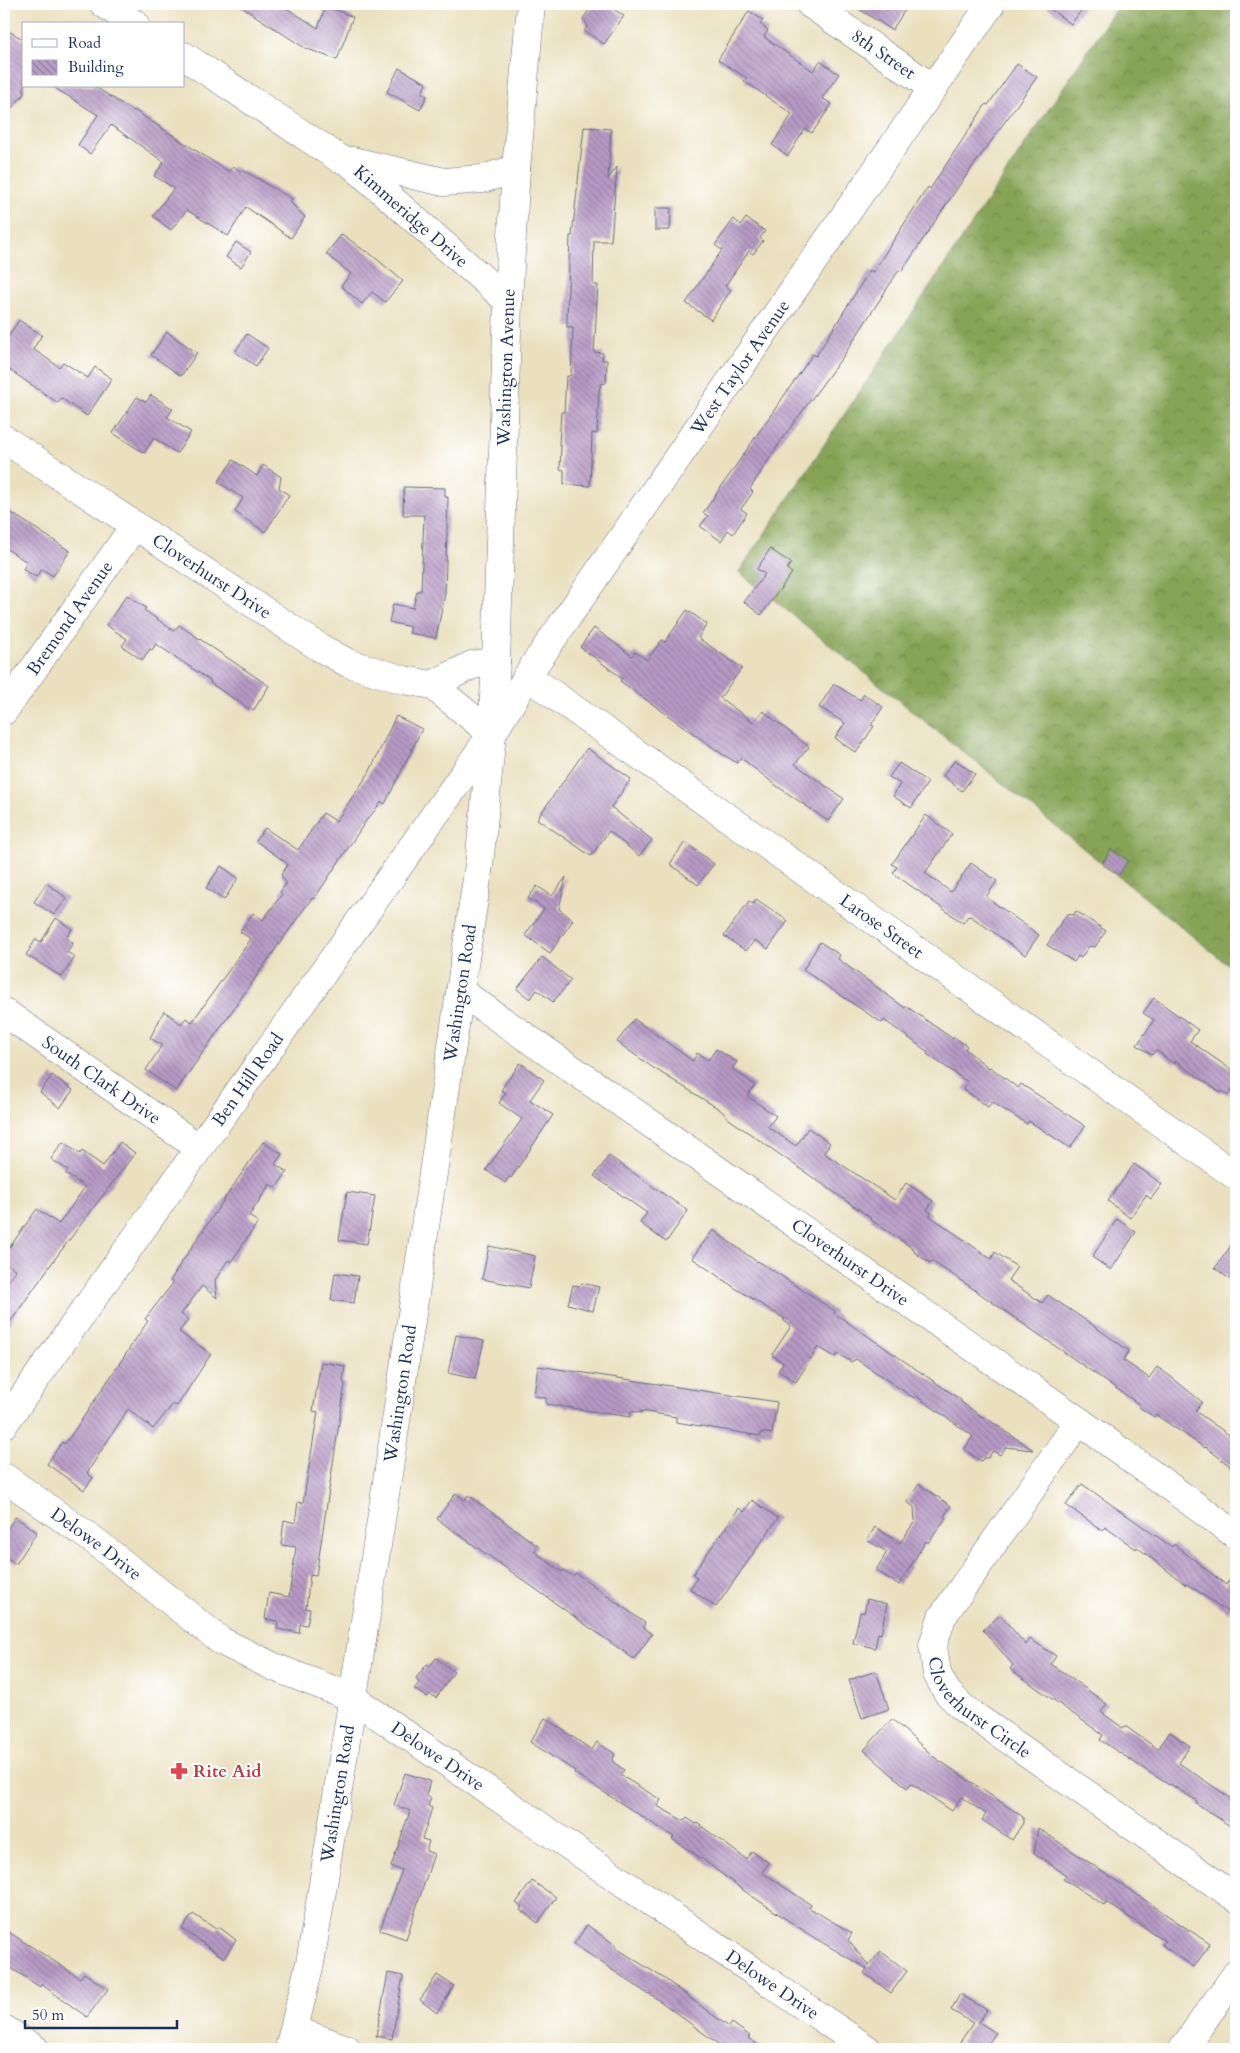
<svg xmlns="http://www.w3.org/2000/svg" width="1240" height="2053" font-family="Cardo,serif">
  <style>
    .forest { fill: url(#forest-crowns); stroke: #516a5a }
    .building { fill: url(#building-back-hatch) }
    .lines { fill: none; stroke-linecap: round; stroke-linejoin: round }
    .minor-casing { stroke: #636d80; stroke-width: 29 }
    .minor { stroke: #fff; stroke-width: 28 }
    .labels { text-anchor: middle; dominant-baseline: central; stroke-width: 4; stroke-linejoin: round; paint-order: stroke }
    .street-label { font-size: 18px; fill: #1b2f5e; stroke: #fff }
    .health-label { font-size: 18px; font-weight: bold; fill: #be3a42; stroke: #fff; text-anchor: start }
  </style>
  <defs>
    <pattern id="forest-crowns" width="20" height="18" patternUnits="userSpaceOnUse" patternTransform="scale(1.25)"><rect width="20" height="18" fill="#87a456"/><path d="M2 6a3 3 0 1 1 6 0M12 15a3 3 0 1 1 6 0" fill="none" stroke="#6e864a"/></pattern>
    <pattern id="building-back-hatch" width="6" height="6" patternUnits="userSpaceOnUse" patternTransform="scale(1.25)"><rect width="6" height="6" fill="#b79ac5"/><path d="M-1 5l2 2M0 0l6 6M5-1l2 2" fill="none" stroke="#947ea3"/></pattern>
  </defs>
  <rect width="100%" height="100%" fill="#fff"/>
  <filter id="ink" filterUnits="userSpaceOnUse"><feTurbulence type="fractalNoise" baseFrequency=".02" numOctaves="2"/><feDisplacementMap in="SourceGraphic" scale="10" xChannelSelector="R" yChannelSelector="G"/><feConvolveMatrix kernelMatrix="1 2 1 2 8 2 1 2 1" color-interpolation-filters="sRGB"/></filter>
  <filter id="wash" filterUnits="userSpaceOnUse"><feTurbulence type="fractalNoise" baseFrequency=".0096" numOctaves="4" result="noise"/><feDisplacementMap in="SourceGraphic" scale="20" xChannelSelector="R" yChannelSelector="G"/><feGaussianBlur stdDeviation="1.12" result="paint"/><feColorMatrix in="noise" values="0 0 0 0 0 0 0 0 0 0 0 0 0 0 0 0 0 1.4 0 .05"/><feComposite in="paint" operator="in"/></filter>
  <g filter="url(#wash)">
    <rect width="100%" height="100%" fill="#eae0be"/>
    <path class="forest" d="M1119 4H1228L1236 10V971L739 572Z"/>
    <g id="blocks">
      <path class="building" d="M237 4H280L318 28 326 6 353 17 337 60 305 48Z
        M593 4H606L624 16 604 44 584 31 588 26 583 19Z
        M851 4H909L892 30Z
        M1043 4H1086L1071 24Z
        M749 11 763 20 760 24 768 30 764 37 813 71 820 61 839 74 822 98 832 104 812 133 805 129 788 156 772 145 792 114 744 81 747 78 718 60Z
        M4 28 24 40V94L4 117Z
        M1017 64 1037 77 956 190 902 271 899 270 844 355 784 436 750 489 753 492 741 509 747 513 733 534 728 530 721 541 700 526 708 516 703 513 813 354 816 356 870 270 873 272 928 187 930 189 986 104 988 105Z
        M399 68 426 83 422 93 427 96 420 110 387 92Z
        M52 86H94L133 111 134 110 229 172 233 166 242 172 243 170 292 199 290 202 305 217 291 238 246 207 228 236 187 210 171 230 153 216 174 188 154 176 164 162 111 125 90 154 78 145 98 115Z
        M584 127 611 129 608 179 617 167 611 241H594L593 285H598L594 352 603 353 602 360H607L606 383 601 384 599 391 597 434 592 433 590 486 564 484V470L560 469 561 446H559L561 412H564L566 377 571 375 573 327H567V318L570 236H572Z
        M655 208H671L670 230H655Z
        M746 218 765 231 760 238 763 241 753 254 749 251 725 286 731 290 711 320 686 303 722 250 715 245 734 219 741 225Z
        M342 234 366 252 367 251 403 281 385 302 372 292 362 304 341 286 351 274 326 254Z
        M236 242 251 252 241 267 226 257Z
        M19 320 42 335 33 349 59 367 63 362 88 378 95 367 112 379 87 416 61 398 58 403 4 366V343Z
        M167 332 197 353 181 376 151 355Z
        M247 334 268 348 256 366 235 352Z
        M151 395 173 409 167 417 191 432 177 453 154 438 144 453 113 433 137 397 146 402Z
        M233 460 257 476 263 465 281 477 279 488 289 495 265 532 235 512 243 498 218 482Z
        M404 487 445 488V497H448L445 594 436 638 409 633 411 627 389 622 393 604 413 608 417 591H421L424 515H403Z
        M4 508 70 551 53 576 42 569 36 577 23 569 27 562 4 547Z
        M770 549 791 563 787 569 792 573 761 615 744 602 765 574 757 569Z
        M127 595 146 608 144 610 174 631 179 625 269 686 253 711 210 683 211 681 156 644 152 650 150 649 142 660 122 646 127 639 106 625Z
        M687 610 707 624 698 638 742 668 720 698 753 722 763 711 809 747 795 764 844 799 828 821 777 786 741 758 737 763 722 754 620 681 622 678 580 647 594 628 632 656 635 652 647 660 662 640 665 642Z
        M834 684 860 700 864 694 883 707 871 725 874 726 856 753 835 738 845 723 819 707Z
        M396 716 422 729 385 804 381 802 369 818H368L314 899 312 898 272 954 176 1091 146 1070 162 1045 150 1038 164 1011 181 1024 186 1018 192 1022 251 939 240 932 253 913 263 920 282 894 280 892 286 883 281 875 288 864 256 841 265 828 298 850 323 813 336 821 369 773Z
        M587 748 631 779 611 807 652 840 639 856 609 831 591 856 537 819Z
        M955 760 975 774 962 791 943 776Z
        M899 763 928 782 911 808 893 796 900 784 889 777Z
        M926 815 952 834 925 873 951 892 971 863 997 881 986 897 1039 935 1025 955 972 917 968 916 963 923 893 873 897 867 892 864Z
        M685 842 714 864 698 885 670 864Z
        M1111 849 1128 860 1119 875 1102 864Z
        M221 866 238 878 224 900 206 888Z
        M566 877 559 909 573 920 550 953 525 935 544 909 528 898 537 886 552 896Z
        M46 883 67 898 54 915 34 902Z
        M756 899 788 921 768 949 755 940 746 951 724 936 749 901 753 904Z
        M1076 911 1106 931 1095 947 1089 946 1081 958 1078 956 1074 962 1047 945 1067 914 1074 915Z
        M56 918 72 929 66 938 73 943 67 952 75 957 62 977 26 955 36 939 41 942Z
        M820 942 840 955 838 959 905 1008 906 1006 953 1039 954 1037 967 1046 965 1049 989 1068 990 1067 1018 1088 1021 1084 1085 1126 1070 1148 1029 1121 1027 1124 992 1102 988 1107 963 1089 968 1082 927 1054 928 1052 884 1020 882 1023 803 970Z
        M542 957 571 980 553 1002 537 990 530 999 517 989Z
        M1154 998 1198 1030 1190 1041 1236 1073V1083L1228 1095 1222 1091 1221 1093 1176 1061 1174 1064 1156 1050 1152 1055 1137 1045 1154 1020 1143 1013Z
        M634 1019 693 1061 697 1053 708 1060 716 1049 737 1062 732 1069 755 1085 747 1096 776 1116 768 1127 796 1146 808 1128 830 1143 824 1153 895 1200 906 1183 933 1201 927 1210 931 1213 930 1216 991 1259 995 1252 1017 1267 1008 1280 1042 1303 1048 1295 1087 1321 1129 1351 1123 1360 1149 1378 1157 1367 1170 1376 1202 1402 1195 1411 1236 1440V1471L1206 1447 1205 1448 1156 1415 1154 1417 1139 1407 1140 1405 959 1279 932 1261 930 1263 914 1252 915 1250 870 1219 871 1218 726 1117 727 1116 719 1109 652 1067 617 1042Z
        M520 1063 544 1080 530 1100 553 1115 511 1178 509 1177 505 1183 486 1170 522 1119 499 1103 506 1093 501 1090Z
        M52 1075 73 1090 60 1108 40 1092Z
        M63 1142 80 1154 82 1151 103 1166 120 1142 135 1153 54 1260 4 1331V1287L16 1270 4 1262V1255L37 1209 59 1224 85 1187 66 1174 68 1170 51 1159Z
        M263 1142 282 1154 275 1164 287 1172 276 1188 270 1184 249 1216 258 1222 231 1262 228 1260 215 1280 217 1298 202 1286 181 1314 188 1320 179 1332 211 1354 177 1406 173 1404 153 1429 128 1409 87 1473 93 1478 84 1490 47 1464 62 1442 64 1444 70 1437 148 1321 145 1319 173 1283 170 1281 181 1263Z
        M609 1156 688 1211 666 1242 640 1223 647 1213 594 1176Z
        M1134 1164 1162 1184 1151 1199 1146 1195 1130 1218 1108 1201Z
        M347 1192 375 1196 367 1244 339 1240Z
        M1117 1219 1136 1232 1111 1270 1092 1257Z
        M713 1230 757 1262 758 1261 835 1311 834 1313 961 1400V1402L985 1419 986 1418 1033 1450 1006 1447 1000 1455 993 1451 988 1458H984L981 1461 964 1450 973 1436 916 1396 914 1398 856 1359 851 1362 838 1354 835 1357 818 1347 796 1382 778 1371 783 1363 772 1355 791 1326 783 1320 785 1319 735 1288 692 1258Z
        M1236 1239V1284L1215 1268Z
        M489 1246 535 1256 529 1288 482 1279Z
        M335 1273 358 1276 354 1303 331 1300Z
        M582 1283 599 1287 593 1311 568 1304 573 1285 579 1286Z
        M456 1335 484 1341 475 1379 448 1373Z
        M321 1362 345 1366 343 1382 345 1384 316 1576 310 1575 306 1608 310 1609 307 1625 300 1624 299 1633 277 1629 278 1621 265 1619 269 1593 289 1597 296 1547 281 1545 284 1520 295 1523 298 1502 303 1503 318 1412 313 1411Z
        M538 1366 777 1402 772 1434 761 1432V1436L676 1422V1417L641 1411V1413L631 1411 630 1417 546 1404V1398L534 1396Z
        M919 1484 951 1506 944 1516 946 1518 928 1543 926 1541 899 1585 876 1570 887 1552 867 1540 875 1527 900 1543 915 1521 914 1507 907 1502Z
        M1082 1484 1172 1547 1174 1544 1226 1585 1236 1569V1599L1228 1612 1187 1584 1186 1585 1137 1547 1136 1549 1105 1527 1102 1530 1066 1505Z
        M456 1493 465 1500 468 1495 538 1546 534 1551 562 1572 564 1570 573 1576 576 1573 645 1623 643 1627 652 1634 634 1659 437 1519Z
        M752 1500 778 1518 716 1607 690 1589 697 1578 693 1574 739 1508 744 1512Z
        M15 1517 37 1532 16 1564 4 1556V1534Z
        M867 1599 887 1604 881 1634 878 1633 875 1648 853 1643 860 1612 864 1613Z
        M1000 1615 1026 1645 1030 1639 1056 1656 1051 1664 1107 1704 1101 1712 1123 1728 1125 1726 1158 1749 1170 1732 1190 1746 1179 1763 1236 1802V1830L1196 1803 1197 1801 1170 1784 1169 1785 1100 1740 1103 1735 1010 1669 1013 1665 983 1630Z
        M436 1658 454 1672 436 1698 430 1694 427 1697 414 1689 419 1683 416 1678 427 1664 430 1666Z
        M876 1671 889 1709 862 1718 849 1680Z
        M545 1718 592 1750 597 1742 615 1754 612 1761 624 1770 620 1775 661 1800 657 1806 684 1821 687 1818 696 1824 697 1823 746 1859 752 1851 769 1863 762 1872 811 1905 809 1908 852 1933 848 1940 869 1966 880 1951 907 1971 891 1993 864 1973 867 1969 813 1937 740 1888 701 1858 672 1839 674 1837 574 1773 575 1771 530 1742Z
        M892 1719 934 1757 1023 1817V1823L1012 1840 982 1820 986 1814 961 1797 952 1811 911 1783 907 1788 864 1750Z
        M405 1773 430 1781 426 1796 431 1798 428 1806 432 1808 422 1839 429 1841 426 1851 434 1854 406 1939 380 1930 402 1870 391 1867 410 1811 394 1805Z
        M1038 1828 1210 1944 1194 1967 1162 1945 1165 1941 1106 1902 1104 1905 1063 1879 1066 1875 1034 1853Z
        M532 1881 556 1897 538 1923 520 1910 522 1907 516 1903Z
        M193 1914 216 1929 219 1927 236 1940 224 1958 182 1929Z
        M587 1925 617 1946 616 1948 665 1979 729 2027 732 2023 750 2036 748 2038 764 2049H725L649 1993 648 1994 574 1944Z
        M4 1929 80 1978 84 1973 108 1989 87 2017 41 1984 40 1987 8 1966 10 1963 4 1959Z
        M388 1973 403 1976 392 2039 376 2036Z
        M437 1975 454 1986 437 2013 420 2000Z
        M960 1994 987 2010 979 2022 996 2033 984 2049H971L960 2042 973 2023 951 2010Z"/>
    </g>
  </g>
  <g filter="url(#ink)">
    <use href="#blocks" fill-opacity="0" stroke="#636d80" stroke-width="1"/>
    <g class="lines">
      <g class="minor-casing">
        <g id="minor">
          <path d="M104 4 135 24"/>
          <path id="s1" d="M810 4 933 88"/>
          <path id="s2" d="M184 56 340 159 348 161 508 301"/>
          <path d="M352 161 444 182 482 179 516 169"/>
          <path id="s3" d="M4 439 319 647 348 663 404 680 432 685 492 734"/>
          <path id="s4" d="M527 676 1236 1176"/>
          <path d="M432 685 472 665 496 662"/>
          <path id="s5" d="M4 711 135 525"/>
          <path id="s6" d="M461 992 1079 1421 1236 1535"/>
          <path id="s7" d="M4 1012 199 1148"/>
          <path id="s8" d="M1079 1421 942 1617 933 1645 937 1674 947 1692 963 1708 1236 1898"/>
          <path id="s9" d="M4 1424 492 734 535 664 991 4"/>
          <path id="s10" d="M4 1477 96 1542 221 1641 274 1667 351 1697 867 2049"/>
          <path d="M4 2029 35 2049"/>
          <path d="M294 2030 347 2049"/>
          <path id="s11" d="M289 2049 310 1963 321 1897 383 1508 479 865 492 734 496 662 508 301 516 169 531 4"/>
          <path d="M1183 2049 1236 1974"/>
        </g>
      </g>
      <use href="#minor" class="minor"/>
    </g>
  </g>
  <defs>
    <g id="pharmacy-bare" transform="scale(1.35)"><path d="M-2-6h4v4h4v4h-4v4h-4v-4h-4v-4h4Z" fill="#e0444e" stroke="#fff" stroke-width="2.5" paint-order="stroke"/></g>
  </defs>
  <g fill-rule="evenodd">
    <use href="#pharmacy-bare" x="179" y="1771"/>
  </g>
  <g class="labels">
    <g class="street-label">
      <text stroke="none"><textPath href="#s1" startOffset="89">8th Street</textPath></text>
      <text stroke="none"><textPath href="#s2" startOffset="279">Kimmeridge Drive</textPath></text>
      <text stroke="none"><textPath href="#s11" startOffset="1698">Washington Avenue</textPath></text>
      <text stroke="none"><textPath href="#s9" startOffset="1288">West Taylor Avenue</textPath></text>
      <text stroke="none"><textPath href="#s3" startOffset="249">Cloverhurst Drive</textPath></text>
      <text stroke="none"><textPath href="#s5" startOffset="114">Bremond Avenue</textPath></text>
      <text stroke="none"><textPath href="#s4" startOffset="434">Larose Street</textPath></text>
      <text stroke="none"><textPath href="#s11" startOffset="1070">Washington Road</textPath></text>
      <text stroke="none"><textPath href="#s9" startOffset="422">Ben Hill Road</textPath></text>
      <text stroke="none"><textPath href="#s7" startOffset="119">South Clark Drive</textPath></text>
      <text stroke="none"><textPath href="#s6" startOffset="474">Cloverhurst Drive</textPath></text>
      <text stroke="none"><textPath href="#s11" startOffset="665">Washington Road</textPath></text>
      <text stroke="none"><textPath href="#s10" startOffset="114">Delowe Drive</textPath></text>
      <text stroke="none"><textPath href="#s8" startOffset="351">Cloverhurst Circle</textPath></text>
      <text stroke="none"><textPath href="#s10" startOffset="519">Delowe Drive</textPath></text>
      <text stroke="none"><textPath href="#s11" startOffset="260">Washington Road</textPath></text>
      <text stroke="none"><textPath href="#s10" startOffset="924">Delowe Drive</textPath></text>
    </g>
    <g class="health-label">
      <text x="193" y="1771">Rite Aid</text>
    </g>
  </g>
  <rect width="1240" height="2053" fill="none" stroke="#fff" stroke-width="20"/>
  <rect x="22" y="22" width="162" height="65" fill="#ffffff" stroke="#a4acbf"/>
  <rect x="32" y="39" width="25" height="8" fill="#ffffff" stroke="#a4acbf"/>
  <text x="68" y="48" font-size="15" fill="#1b2f5e">Road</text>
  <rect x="32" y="60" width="25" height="15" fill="url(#building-back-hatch)" stroke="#a4acbf"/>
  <text x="68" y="72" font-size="15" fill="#1b2f5e">Building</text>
  <path d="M25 2020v8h152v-8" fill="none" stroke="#1b2f5e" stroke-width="2.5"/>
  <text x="32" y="2020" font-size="15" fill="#1b2f5e" stroke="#ffffff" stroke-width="4" paint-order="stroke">50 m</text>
</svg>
